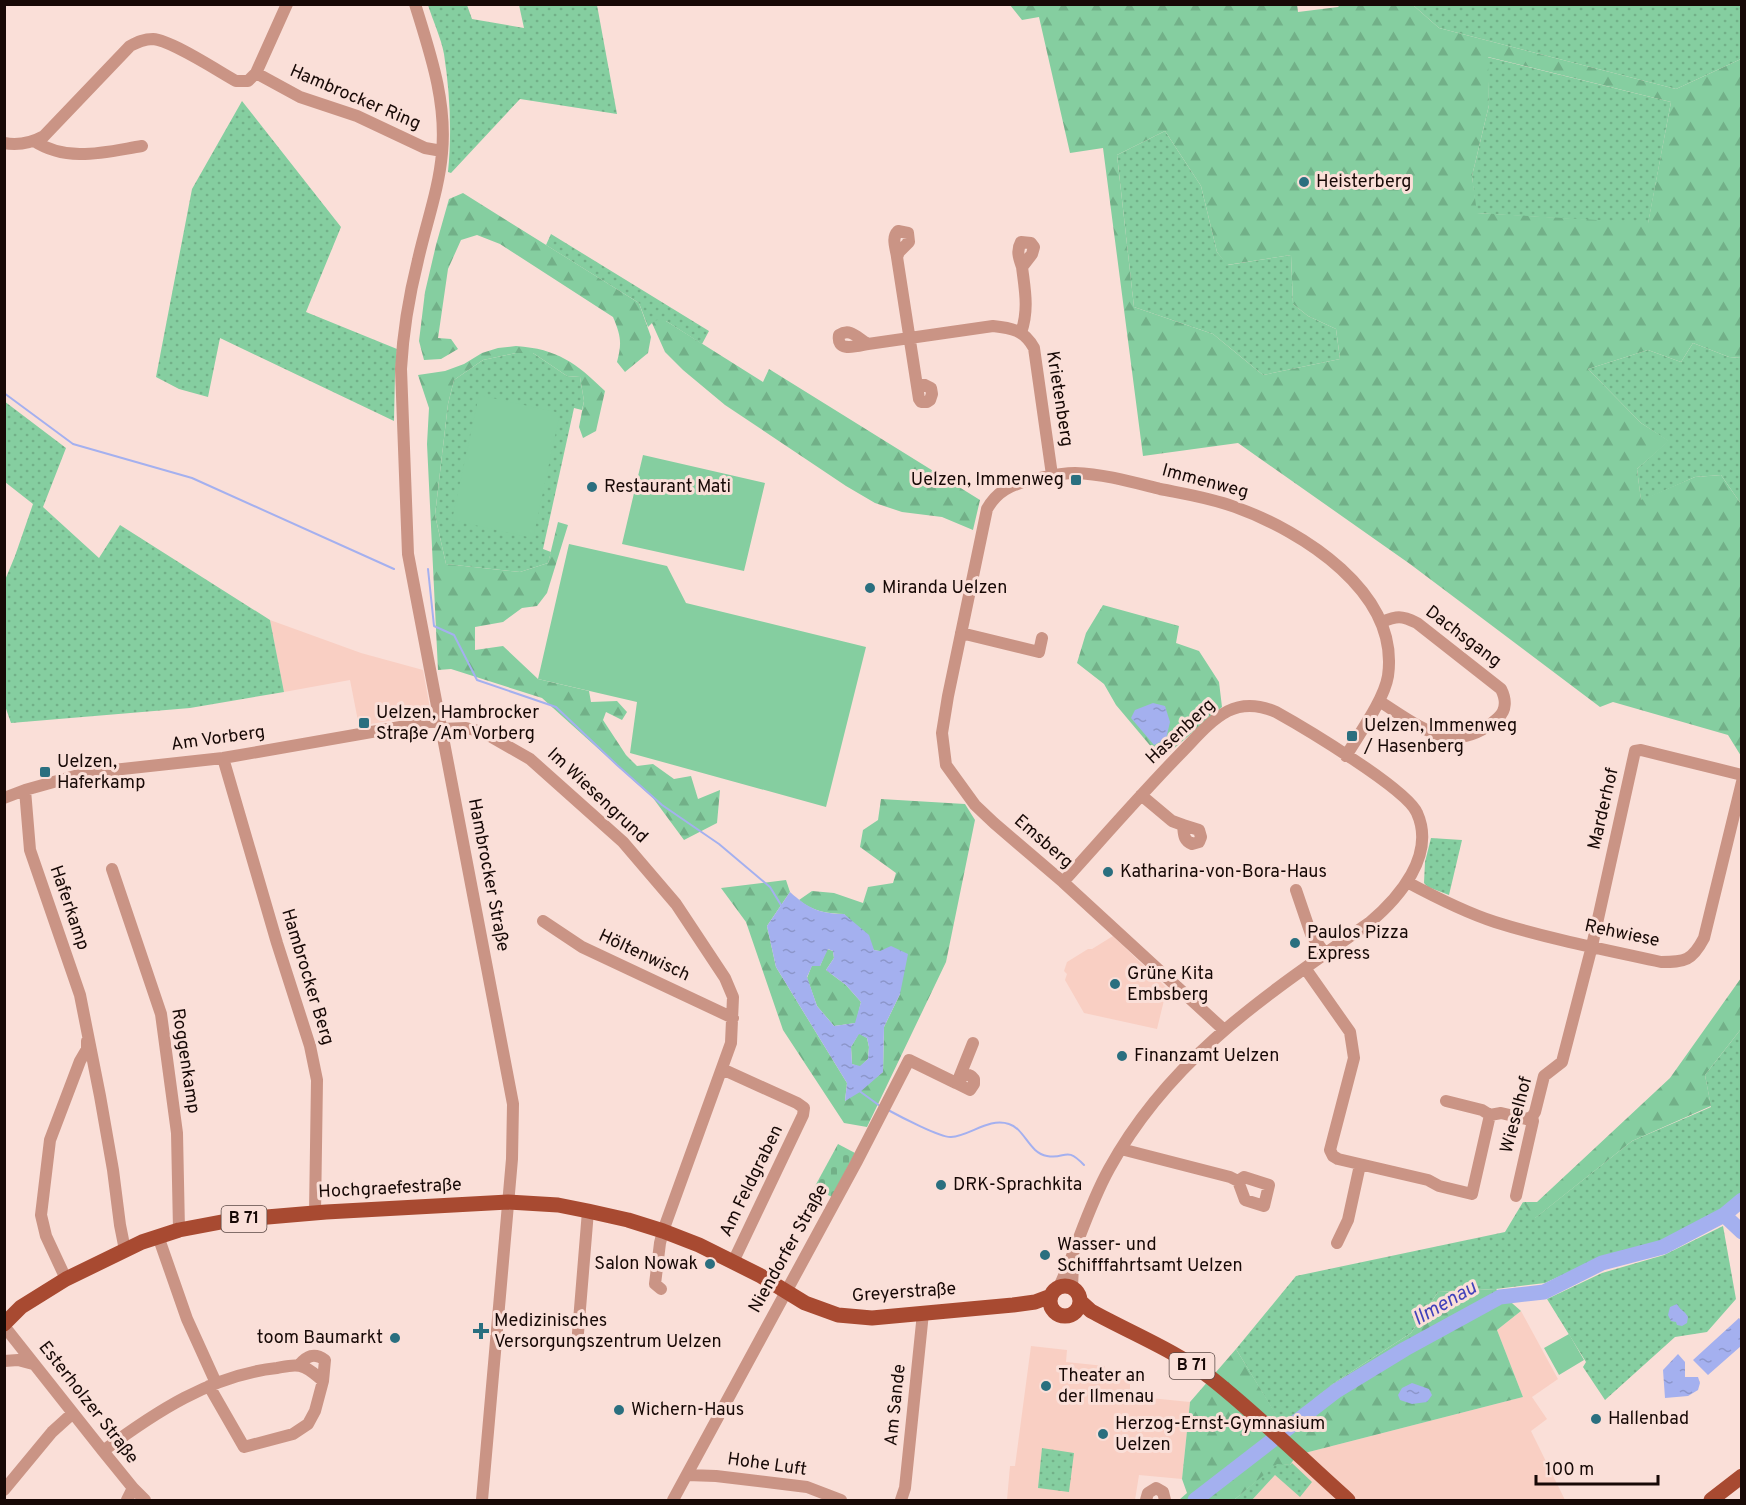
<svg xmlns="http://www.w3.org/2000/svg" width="1746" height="1505" font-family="Overpass,sans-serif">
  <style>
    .built { fill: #f9cfc3 }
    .green { fill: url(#green-dots) }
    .forest { fill: url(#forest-firs); fill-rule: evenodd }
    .cemetery { fill: url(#cemetery-stones) }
    .pitch { fill: #85cea0 }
    .water { fill: url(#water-ripples); fill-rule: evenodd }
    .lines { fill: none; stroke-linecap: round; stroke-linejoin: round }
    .stream { stroke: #a4b0ef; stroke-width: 2 }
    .river { stroke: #a4b0ef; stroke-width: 15 }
    .minor { stroke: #ca9485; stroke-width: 12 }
    .major { stroke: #a84a31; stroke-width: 15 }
    .poi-dot { fill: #2a6f7f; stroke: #fadfd8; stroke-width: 2 }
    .labels { text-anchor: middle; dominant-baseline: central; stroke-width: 6; stroke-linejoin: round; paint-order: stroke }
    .shield { fill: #fadfd8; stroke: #5b4945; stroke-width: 1.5 }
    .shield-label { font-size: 16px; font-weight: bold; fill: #170906 }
    .street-label { font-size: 18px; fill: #170906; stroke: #fadfd8 }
    .poi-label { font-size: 18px; fill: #170906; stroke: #fadfd8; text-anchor: start }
    .water-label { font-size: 20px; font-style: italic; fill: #4142ba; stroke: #fadfd8 }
  </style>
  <defs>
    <pattern id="green-dots" width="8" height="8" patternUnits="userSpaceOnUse" patternTransform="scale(1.5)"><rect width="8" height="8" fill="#85cea0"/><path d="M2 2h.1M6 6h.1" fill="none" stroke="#72b088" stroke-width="1.8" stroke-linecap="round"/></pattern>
    <pattern id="forest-firs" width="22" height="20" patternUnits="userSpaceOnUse" patternTransform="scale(1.5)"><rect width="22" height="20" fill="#85cea0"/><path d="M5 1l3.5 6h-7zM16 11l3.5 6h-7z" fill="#72b088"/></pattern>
    <pattern id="cemetery-stones" width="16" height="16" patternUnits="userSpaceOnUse" patternTransform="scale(1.5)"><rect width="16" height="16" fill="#85cea0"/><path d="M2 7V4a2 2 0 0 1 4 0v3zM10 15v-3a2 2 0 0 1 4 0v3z" fill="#72b088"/></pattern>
    <pattern id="water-ripples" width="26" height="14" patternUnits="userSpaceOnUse" patternTransform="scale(1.5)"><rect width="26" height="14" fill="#a4b0ef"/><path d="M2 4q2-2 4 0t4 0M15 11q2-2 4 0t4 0" fill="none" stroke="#8c96cb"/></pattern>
  </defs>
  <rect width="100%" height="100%" fill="#fadfd8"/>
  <path class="built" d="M270 620 361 653 423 670 431 714 359 726 350 680 284 692Z
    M1113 936 1167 988 1157 1029 1084 1013 1065 980 1067 974 1064 971 1067 962 1088 949H1092Z
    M1521 1311 1558 1379 1532 1397 1547 1419 1531 1431 1565 1500H1252L1275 1475 1297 1455 1523 1397 1497 1330Z
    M1031 1346 1067 1350 1066 1362 1105 1366 1104 1378 1130 1380V1396L1190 1402 1182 1479 1139 1475 1135 1500H1007L1010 1466H1015Z"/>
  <path class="green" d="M428 5H467L472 19 524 28 519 5H597L617 114 520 99 451 173 448 172C452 133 450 93 444 54 441 38 433 21 428 5Z
    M1413 5H1741V59L1676 89 1439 28Z
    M1487 57 1671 102 1648 224 1476 213 1472 176 1489 105Z
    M242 101 341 227 306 312 397 349 395 375 394 421 220 338 208 397 179 389 156 377 192 189Z
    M1165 131 1201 186 1217 252 1228 265 1291 255 1293 304 1308 316 1336 329 1340 359 1263 375 1213 334 1134 307 1117 155Z
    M551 234 709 331 702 344 666 321 652 323 648 327 639 303 546 245Z
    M1693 343 1729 357 1741 358V504L1721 475 1695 477 1641 501 1637 469 1668 441 1641 423 1588 369 1648 350 1681 362Z
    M516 353H533L567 376 580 377 584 401 582 410 574 408 543 549 551 552 548 563 520 572 446 564 435 515 448 404 454 380 483 360Z
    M4 401 66 448 43 507 99 558 120 525 270 620 284 692 190 708 11 723 4 703 5 580 15 556 33 504 5 482Z
    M1431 838 1462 840 1449 895 1428 887 1424 883 1425 862Z
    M1741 1029V1193L1723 1210 1664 1240 1602 1257 1545 1283 1496 1289 1438 1292 1411 1333 1334 1383 1282 1425 1236 1349 1296 1276 1505 1232 1523 1202 1535 1218 1632 1141 1711 1107 1705 1075Z
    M1723 1226 1736 1299 1707 1332 1675 1337 1605 1400 1583 1367 1586 1362 1547 1299 1602 1273 1664 1255Z
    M1042 1448 1074 1453 1069 1492 1038 1488Z
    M1277 1463 1290 1465 1292 1463 1312 1482 1300 1497 1275 1475 1252 1500H1234Z"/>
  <path class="forest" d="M1297 4 1298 12 1338 7 1340 5H1413L1439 28 1676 89 1741 59V358L1729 357 1693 343 1681 362 1648 350 1588 369 1641 423 1669 441 1637 469 1641 500 1695 477 1721 475 1741 504V756L1728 735 1613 702 1600 707 1410 564 1238 443 1143 456 1103 148 1070 153 1039 17 1022 20 1010 5ZM1488 57 1671 102 1648 223 1477 213 1472 176 1489 105ZM1165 131 1201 186 1217 252 1227 265 1291 255 1293 304 1308 316 1336 329 1340 359 1263 375 1213 334 1134 307 1117 155Z
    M463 193 639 303 651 337 648 353 625 372 617 362C622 343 621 336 613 317L500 244 477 235 461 240 448 269 438 338 451 339 458 349 441 359 424 360 419 341 425 292 436 245 449 199Z
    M657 320 666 321 763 382 769 369 980 500 973 530 942 517 902 512 875 503 846 486 725 405 683 370 665 352 652 323Z
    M516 346C558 349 576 363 605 391L596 431 583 438 579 427 584 401 580 377 567 376 533 353H516L483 360 454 380 448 404 435 515 446 564 520 572 548 563 558 522 568 525 547 593 537 606 522 608 503 622 475 627V650L503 646 538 679 589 691 591 702 617 701 627 712 622 720 606 712 603 720 626 755 637 766 653 764 674 779 691 776 698 799 720 790 717 823 684 840 653 798 542 698 451 669 438 670 427 444 429 408 418 375 445 371 464 364 482 353 498 348Z
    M1103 605 1179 626 1176 643 1199 651 1219 682 1222 707 1164 757 1153 749 1116 705 1104 684 1077 663 1086 633Z
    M881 799 965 804 975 820 946 962 867 1127 844 1123 783 1030 746 922 721 888 786 880 790 892 767 926 776 967 847 1083 845 1101 883 1072 884 1027 900 994 879 951 874 950 844 914C829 914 811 911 799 900L812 891 834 893 863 903 868 887 893 883 896 873 860 847 863 830 878 820Z
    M827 949 833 951 834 958 826 970 846 985 861 1002 856 1023 834 1026 817 1006 807 978 812 965 820 966Z
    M1741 978V1029L1705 1075 1711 1106 1632 1141 1534 1219 1523 1202H1537L1670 1078Z
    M859 1033 867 1038 869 1047 868 1059 860 1067 852 1064 851 1047Z
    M1496 1289 1521 1311 1497 1330 1523 1397 1297 1455 1290 1465 1277 1464 1234 1500H1179L1187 1493 1182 1479 1190 1402 1236 1349 1282 1424 1334 1383 1411 1333 1438 1292Z"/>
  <path class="cemetery" d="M838 1144 855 1153 832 1197 814 1188Z"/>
  <path class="pitch" d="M479 395 560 413 533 538 452 520Z
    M643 455 765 483 744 571 622 544Z
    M569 544 667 566 686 603 866 647 826 807 630 753 637 702 538 679Z
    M1569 1334 1584 1360 1559 1375 1544 1348Z"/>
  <path class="water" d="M1153 703 1165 706 1170 722 1166 739 1154 745 1131 718 1135 710Z
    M790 892C808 908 819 914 844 914L869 935 874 950 880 951 891 946 908 954 900 994 884 1027 883 1072 860 1092 845 1101 847 1083 776 967 767 926ZM828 949 833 951 834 958 826 970 846 985 861 1002 855 1023 834 1026 817 1006 807 977 812 966H820ZM859 1034 867 1038 869 1047 868 1059 860 1066 852 1064 851 1047Z
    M1677 1304C1680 1310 1685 1311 1688 1317L1687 1323 1682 1326 1677 1325 1676 1322 1671 1321 1668 1315 1670 1307Z
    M1739 1318 1741 1321V1346L1708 1375 1693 1360Z
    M1678 1354 1685 1362V1377H1698L1700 1383 1698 1390 1688 1396 1665 1398 1663 1370Z
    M1412 1383 1429 1389 1432 1395 1427 1402 1412 1404 1400 1400 1398 1395 1402 1388Z"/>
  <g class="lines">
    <path class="stream" d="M4 393 73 444 192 478 394 569
      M428 569 434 626 454 635 477 680 556 707 617 765 662 805 719 844 770 887 781 905
      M858 1090 880 1106
      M888 1110C899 1116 941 1138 951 1137 970 1136 989 1117 1009 1124 1025 1129 1029 1153 1047 1156 1066 1160 1065 1145 1084 1165"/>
    <path class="river" d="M1724 1215 1742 1232
      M1195 1500 1336 1391 1405 1349 1500 1297 1544 1292 1602 1263 1663 1247 1724 1215 1742 1200"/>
    <path class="minor" d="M415 4C430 53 447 101 442 153 439 189 426 224 418 260 409 296 403 332 401 369L408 554 513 1104 512 1159 482 1500
      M256 73 300 97 357 116 425 148 442 151
      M34 141C68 163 105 152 142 146
      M4 143C19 146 31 143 44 136L130 46C138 42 144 39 153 39 171 40 218 71 236 81H248L256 73 287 4
      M897 257C896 248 891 238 898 231L908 233 909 242 899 252 897 257 919 399 921 402H927L930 400 932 394 931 388 925 385 917 384
      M1021 333C1029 309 1025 291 1022 267L1032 254 1034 247 1031 243 1021 242C1016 251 1019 258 1022 267
      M868 344C857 346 836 353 839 335 851 327 858 339 868 344L993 326C1012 328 1024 330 1034 348L1052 475
      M961 633 1039 652 1042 638
      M1379 701C1419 726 1454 758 1498 718 1507 710 1506 699 1501 689L1417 623C1401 615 1397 616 1381 622
      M441 729 466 728 483 732 530 759 623 842 676 904 725 978 733 997 731 1043 663 1231 660 1243 655 1284 661 1289
      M223 758 277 943 310 1046 317 1080 315 1213
      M25 790 30 850 80 995 100 1096 113 1170 120 1225 125 1250
      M1141 795 1172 821 1183 825C1184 834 1183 840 1192 844L1199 842 1201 837 1199 830 1183 825
      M4 798 25 790 75 776 113 770 223 758 440 720
      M112 869 161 1014 177 1133 179 1230
      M1407 882C1435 897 1464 912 1495 922 1549 939 1606 950 1661 962 1685 962 1692 961 1704 938L1742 782
      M1296 890 1311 934 1325 954
      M543 921 582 947 733 1018
      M1305 968 1350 1032 1354 1058 1330 1150 1333 1156 1338 1159 1428 1180 1439 1186 1472 1194 1490 1115
      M1223 1029 1063 882 994 823 975 805 946 765 942 733 948 696 987 509C997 491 1011 485 1030 480 1045 477 1060 473 1075 473 1104 474 1132 482 1160 489 1185 494 1211 498 1235 507 1302 531 1400 592 1388 676 1384 700 1359 734 1346 756
      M722 1069 797 1103 804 1108 803 1115 733 1262
      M959 1078 973 1043
      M1446 1101 1482 1110 1490 1115 1501 1113 1526 1119 1532 1117
      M1121 1149 1230 1177 1238 1181 1245 1200 1264 1206 1269 1185 1244 1177 1238 1181
      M1516 1196 1533 1121 1532 1117 1535 1112 1544 1076 1562 1062 1592 946 1635 751 1641 750 1742 775
      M158 1236 187 1319 216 1383
      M1337 1243 1348 1220 1360 1165
      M66 1279 46 1236 41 1215 50 1140 80 1061 87 1049V1041
      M1059 1287C1077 1248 1088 1207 1109 1169 1170 1057 1268 994 1369 923 1399 898 1436 855 1417 813 1407 789 1303 727 1276 712 1260 705 1244 703 1228 711 1209 721 1195 739 1180 754 1140 795 1102 839 1063 882
      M1072 1288 1073 1264
      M4 1326 103 1451 133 1488 145 1500
      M578 1333 588 1211
      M4 1361 18 1360 33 1364
      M209 1386 244 1447 293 1434 308 1424 315 1411 323 1381 325 1360C314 1352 307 1356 299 1365
      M103 1451C154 1413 211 1375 277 1368 283 1367 293 1364 300 1366 308 1367 317 1376 323 1381
      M687 1475 716 1476 807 1487 841 1500
      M4 1490 52 1432 73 1413
      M127 1500 133 1488
      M673 1500 856 1163 909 1060 956 1083C961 1076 968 1071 974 1079V1084L970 1090 956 1083
      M901 1500 905 1488 923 1313
      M1146 1500 1148 1493 1156 1488 1163 1492 1165 1500"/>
    <path class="major" d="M1050 1301a15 15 0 1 1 30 0a15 15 0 1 1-30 0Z
      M1080 1301 1091 1311C1131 1333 1176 1351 1211 1378 1259 1416 1303 1460 1348 1500
      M4 1324 21 1307 66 1279 142 1242 179 1230 232 1220 326 1212 508 1202 558 1205 588 1211 628 1220 663 1231 699 1245 761 1276 805 1303 838 1315 872 1318 1013 1305 1035 1302 1051 1296
      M1711 1500 1742 1476"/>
  </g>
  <g class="poi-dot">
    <circle cx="1304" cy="182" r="6"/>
    <rect x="1070" y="474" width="12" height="12" rx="3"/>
    <circle cx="592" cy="487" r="6"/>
    <circle cx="870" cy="588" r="6"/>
    <rect x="358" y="717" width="12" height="12" rx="3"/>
    <rect x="1346" y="730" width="12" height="12" rx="3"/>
    <rect x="39" y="766" width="12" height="12" rx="3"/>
    <circle cx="1108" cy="872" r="6"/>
    <circle cx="1295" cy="943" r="6"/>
    <circle cx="1115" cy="984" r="6"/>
    <circle cx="1122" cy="1056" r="6"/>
    <circle cx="941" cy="1185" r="6"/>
    <circle cx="1045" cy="1255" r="6"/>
    <circle cx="710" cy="1264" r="6"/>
    <path d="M478 1322h6v6h6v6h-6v6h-6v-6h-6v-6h6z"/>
    <circle cx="395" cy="1338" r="6"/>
    <circle cx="1046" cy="1386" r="6"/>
    <circle cx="619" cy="1410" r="6"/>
    <circle cx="1596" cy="1419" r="6"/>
    <circle cx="1103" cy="1434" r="6"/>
  </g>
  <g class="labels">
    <g class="shield">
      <rect x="221.5" y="1206" width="45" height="26" rx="4.5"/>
      <rect x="1169.5" y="1353" width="45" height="26" rx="4.5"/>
    </g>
    <g class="shield-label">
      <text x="244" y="1219">B 71</text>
      <text x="1192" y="1366">B 71</text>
    </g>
    <g class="street-label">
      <text transform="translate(355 98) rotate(23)">Hambrocker Ring</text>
      <text transform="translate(1059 399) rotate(81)">Krietenberg</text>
      <text transform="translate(1205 482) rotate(15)">Immenweg</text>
      <text transform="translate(1463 637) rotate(37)">Dachsgang</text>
      <text transform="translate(1181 732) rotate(-43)">Hasenberg</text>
      <text transform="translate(218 739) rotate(-8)">Am Vorberg</text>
      <text transform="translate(597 796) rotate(43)">Im Wiesengrund</text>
      <text transform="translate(1604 809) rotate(-77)">Marderhof</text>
      <text transform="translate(1043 842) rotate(41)">Emsberg</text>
      <text transform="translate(488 875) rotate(79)">Hambrocker Straße</text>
      <text transform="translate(69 908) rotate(71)">Haferkamp</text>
      <text transform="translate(1622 934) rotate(12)">Rehwiese</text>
      <text transform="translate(644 956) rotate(25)">Höltenwisch</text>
      <text transform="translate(307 977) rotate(73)">Hambrocker Berg</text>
      <text transform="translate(185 1061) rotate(81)">Roggenkamp</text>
      <text transform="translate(1517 1115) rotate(-75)">Wieselhof</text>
      <text transform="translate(752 1181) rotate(-64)">Am Feldgraben</text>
      <text transform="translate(390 1189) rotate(-3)">Hochgraefestraße</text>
      <text transform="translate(789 1249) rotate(-61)">Niendorfer Straße</text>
      <text transform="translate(904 1293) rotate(-4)">Greyerstraße</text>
      <text transform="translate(88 1403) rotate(52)">Esterholzer Straße</text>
      <text transform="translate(896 1405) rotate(-84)">Am Sande</text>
      <text transform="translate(767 1465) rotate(8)">Hohe Luft</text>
    </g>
    <g class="poi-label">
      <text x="1316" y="182">Heisterberg</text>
      <text x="1064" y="480" text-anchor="end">Uelzen, Immenweg</text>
      <text x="604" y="487">Restaurant Mati</text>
      <text x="882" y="588">Miranda Uelzen</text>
      <text x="376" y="713">Uelzen, Hambrocker<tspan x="376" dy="21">Straße /Am Vorberg</tspan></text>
      <text x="1364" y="726">Uelzen, Immenweg<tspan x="1364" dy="21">/ Hasenberg</tspan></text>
      <text x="57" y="762">Uelzen,<tspan x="57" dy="21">Haferkamp</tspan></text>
      <text x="1120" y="872">Katharina-von-Bora-Haus</text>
      <text x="1307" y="933">Paulos Pizza<tspan x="1307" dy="21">Express</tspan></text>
      <text x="1127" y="974">Grüne Kita<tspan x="1127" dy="21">Embsberg</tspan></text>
      <text x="1134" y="1056">Finanzamt Uelzen</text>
      <text x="953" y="1185">DRK-Sprachkita</text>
      <text x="1057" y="1245">Wasser- und<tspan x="1057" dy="21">Schifffahrtsamt Uelzen</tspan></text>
      <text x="698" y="1264" text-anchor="end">Salon Nowak</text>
      <text x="494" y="1321">Medizinisches<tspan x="494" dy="21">Versorgungszentrum Uelzen</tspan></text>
      <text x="383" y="1338" text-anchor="end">toom Baumarkt</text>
      <text x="1058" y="1376">Theater an<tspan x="1058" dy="21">der Ilmenau</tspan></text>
      <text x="631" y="1410">Wichern-Haus</text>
      <text x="1608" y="1419">Hallenbad</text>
      <text x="1115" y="1424">Herzog-Ernst-Gymnasium<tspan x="1115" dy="21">Uelzen</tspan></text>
    </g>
    <g class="water-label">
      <text transform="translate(1445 1304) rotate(-30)">Ilmenau</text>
    </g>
  </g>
  <rect width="1746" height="1505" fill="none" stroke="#170906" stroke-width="12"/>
  <path d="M1536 1475v9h122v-9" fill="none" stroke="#170906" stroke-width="3"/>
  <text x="1545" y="1475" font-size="18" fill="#170906" stroke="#fadfd8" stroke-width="4.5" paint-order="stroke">100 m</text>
</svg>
